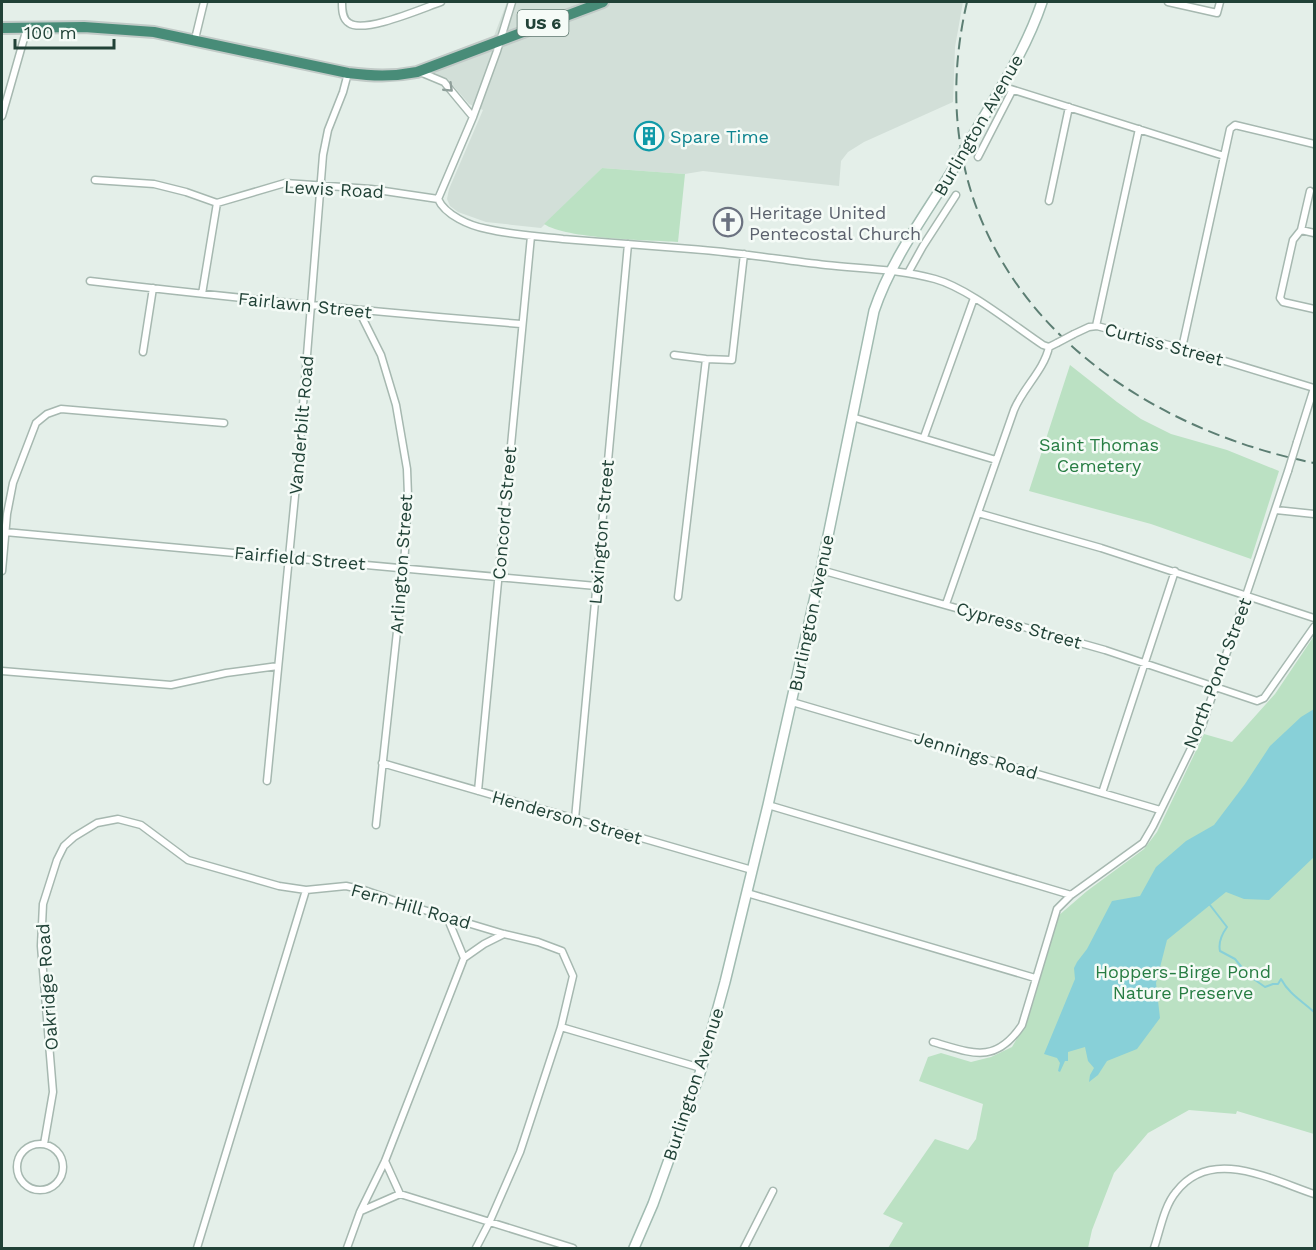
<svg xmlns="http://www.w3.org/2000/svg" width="1316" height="1250" font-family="'Work Sans',sans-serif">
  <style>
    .built { fill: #d2dfd8 }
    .green { fill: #bbe1c3 }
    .water { fill: #88d0d8 }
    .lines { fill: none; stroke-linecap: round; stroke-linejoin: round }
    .stream { stroke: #88d0d8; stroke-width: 2 }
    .minor-casing { stroke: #a6b8b0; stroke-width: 9 }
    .secondary-casing { stroke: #a1bbb1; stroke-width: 12 }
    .trunk-casing { stroke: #c1cac7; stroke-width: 14 }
    .minor { stroke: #fff; stroke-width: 6 }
    .secondary { stroke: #fff; stroke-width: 9 }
    .trunk { stroke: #488c78; stroke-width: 10 }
    .rail { stroke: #5c7e73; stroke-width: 2; stroke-dasharray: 12 6; stroke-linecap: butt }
    .minor-bridge-casing { stroke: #a6b8b0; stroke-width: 9; stroke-linecap: butt }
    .secondary-bridge-casing { stroke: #a1bbb1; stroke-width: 12; stroke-linecap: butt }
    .minor-bridge { stroke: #fff; stroke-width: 6 }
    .secondary-bridge { stroke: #fff; stroke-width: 9 }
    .oneway { stroke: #90a09b }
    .labels { text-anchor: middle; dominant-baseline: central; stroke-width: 5; stroke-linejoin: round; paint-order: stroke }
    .shield { fill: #f5fbf7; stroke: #617a71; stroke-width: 1.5 }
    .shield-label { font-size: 16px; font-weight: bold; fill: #214237 }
    .street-label { font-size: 18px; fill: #214237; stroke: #f5fbf7 }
    .culture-label { font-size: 18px; fill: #0d838f; stroke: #f5fbf7; text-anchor: start }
    .worship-label { font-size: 18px; fill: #5b616d; stroke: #f5fbf7; text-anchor: start }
    .park-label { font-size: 18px; fill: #277d43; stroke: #f5fbf7 }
  </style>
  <rect width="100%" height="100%" fill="#e4efe9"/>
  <path class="built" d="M507 2H963L955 47 953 102 864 142 848 152 841 161 839 186 703 171 685 174 602 168 541 228 486 222 458 212 450 206 447 199 449 189 483 110 469 104 451 83 420 64 494 36Z"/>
  <path class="green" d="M602 168 685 174 678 242C648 240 566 239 544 224Z
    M1070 365 1117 402 1141 419 1171 434 1227 450 1279 471 1251 559 1151 524 1029 491Z
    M1314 636V1134L1237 1111 1236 1114 1189 1110 1148 1133 1114 1173 1092 1230 1088 1248H888L903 1223 883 1214 935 1139 968 1150 976 1139 983 1104 919 1081 928 1057 941 1053 971 1062 991 1057 1012 1047 1025 1025 1033 1003 1058 916 1087 891 1144 849 1157 832 1204 734 1232 742 1275 694Z"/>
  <path class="water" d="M1314 709V857L1269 900 1244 899 1226 892 1167 940 1156 983 1160 1018 1137 1049 1107 1061 1098 1075 1089 1082 1090 1075 1094 1068 1088 1061 1085 1047 1068 1052V1061H1065L1060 1072 1058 1071 1060 1063 1057 1058 1044 1054 1075 979 1074 968 1077 962 1087 949 1112 901 1140 896 1156 867 1186 841 1214 825 1245 784 1270 746 1301 717Z"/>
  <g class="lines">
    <path class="stream" d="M1210 905 1227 927C1222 934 1218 942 1220 951L1235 959 1248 975 1265 987 1273 984H1278L1281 979C1289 994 1302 1001 1314 1012"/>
    <g class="minor-casing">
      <path id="minor" d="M342 2C342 9 342 19 349 23 364 34 423 8 441 2
        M1168 2 1217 13 1220 2
        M195 39 204 2
        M420 72 444 82 473 117
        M1001 86 1224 156
        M2 116 27 28
        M978 157 1012 91
        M95 180 154 184 186 192 217 203 285 183 371 189 438 199
        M1310 191 1301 230 1293 240 1280 298 1283 302 1314 309
        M438 199C445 215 470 226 487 229 512 235 538 236 563 239 606 242 648 246 691 249 736 252 781 260 826 265 863 269 899 269 935 279 968 288 1013 325 1043 345L1049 347 1057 343
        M438 199 473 117 497 51 512 2
        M1049 201 1069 107
        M1301 230 1314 233
        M908 273 923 246 956 195
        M90 281C233 298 377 312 521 324
        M202 294 217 203
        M359 311 381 355 396 405 407 469 408 496 404 567 376 825
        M1096 326 1139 129
        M1074 334 1089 327 1097 326 1195 352 1314 388
        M1182 348 1230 129 1235 125 1314 144
        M143 352 153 288
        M674 355 706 359 732 360 744 254
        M852 417 996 460
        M924 437 974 298
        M1297 442 1314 388
        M1276 510 1314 514
        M978 513 1101 548 1314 618
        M5 532 596 586
        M821 570 1105 650 1257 701 1264 698 1314 627
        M2 571 7 514 13 483 36 423 47 414 61 409 224 423
        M678 597 706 359
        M946 604 1014 410C1023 388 1044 370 1049 347
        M2 671 171 685 226 673 278 666
        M792 702 1160 810
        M382 763 752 870
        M267 781 299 455 323 155 328 130 343 92 348 73
        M478 791 531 236
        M1102 793 1175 571
        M768 805 1071 895
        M575 819 628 244
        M747 893 1035 978
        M464 958 484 944 504 934
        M561 1027 701 1068
        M933 1042C972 1053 995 1065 1022 1025L1057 909 1071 895 1143 843 1153 826 1202 726 1288 471
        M44 1144 53 1092 41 946 43 904 57 860 64 846 74 837 97 823 118 819 141 825 188 860 279 886 306 890 346 886 364 890 404 904 504 934 538 942 562 951 573 976 561 1027 520 1152 489 1223 476 1248
        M17 1167a23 23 0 1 1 46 0a23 23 0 1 1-46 0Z
        M385 1161 400 1194
        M361 1211 400 1194 573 1248
        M197 1248 306 890
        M347 1248 360 1212 385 1161 464 958 447 917
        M744 1248 773 1191
        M1154 1248C1160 1231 1164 1206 1176 1192 1211 1146 1272 1180 1314 1194"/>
    </g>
    <g class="secondary-casing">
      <path id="secondary" d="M968 144C994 98 1025 53 1042 2
        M634 1248 653 1204 700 1073 725 982 768 805 821 570 874 311C892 257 929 210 958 161"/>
    </g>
    <g class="trunk-casing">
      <path id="trunk" d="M2 28 84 27 154 32 348 73C372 76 392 77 417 72L603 2"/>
    </g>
    <use href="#minor" class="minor"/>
    <use href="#secondary" class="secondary"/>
    <use href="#trunk" class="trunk"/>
    <path class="rail" d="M967 2C910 247 1088 417 1314 463"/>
    <g class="minor-bridge-casing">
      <path id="minor-bridge" d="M1057 343 1074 334
        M1288 471 1297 442"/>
    </g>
    <g class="secondary-bridge-casing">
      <path id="secondary-bridge" d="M958 161 968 144"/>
    </g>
    <use href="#minor-bridge" class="minor-bridge"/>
    <use href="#secondary-bridge" class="secondary-bridge"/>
  </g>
  <defs><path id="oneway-chevron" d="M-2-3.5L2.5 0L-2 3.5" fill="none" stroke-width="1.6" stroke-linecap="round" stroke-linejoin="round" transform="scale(1.5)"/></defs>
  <use class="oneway" href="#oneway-chevron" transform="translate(449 88) rotate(44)"/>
  <defs>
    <g id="building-ring" transform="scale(1.5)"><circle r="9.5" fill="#f5fbf7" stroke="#0f9aa8" stroke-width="1.5"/><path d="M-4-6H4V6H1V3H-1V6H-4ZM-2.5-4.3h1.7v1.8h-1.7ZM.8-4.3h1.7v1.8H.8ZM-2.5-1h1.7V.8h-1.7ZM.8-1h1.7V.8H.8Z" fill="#0f9aa8"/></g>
    <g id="church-ring" transform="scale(1.5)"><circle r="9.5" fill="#f5fbf7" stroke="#6b7280" stroke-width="1.5"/><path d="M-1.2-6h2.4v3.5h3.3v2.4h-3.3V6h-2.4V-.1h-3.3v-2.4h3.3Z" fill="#6b7280"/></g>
  </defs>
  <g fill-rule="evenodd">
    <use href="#building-ring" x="649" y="136"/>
    <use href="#church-ring" x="728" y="222"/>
  </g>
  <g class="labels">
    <rect class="shield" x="517.5" y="10" width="51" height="26" rx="4.5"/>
    <g class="shield-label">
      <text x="543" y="23">US 6</text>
    </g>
    <g class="street-label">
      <text transform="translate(978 125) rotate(-60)">Burlington Avenue</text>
      <text transform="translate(334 189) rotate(3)">Lewis Road</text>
      <text transform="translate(305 305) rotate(6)">Fairlawn Street</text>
      <text transform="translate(1164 344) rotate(15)">Curtiss Street</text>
      <text transform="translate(301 425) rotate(-85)">Vanderbilt Road</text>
      <text transform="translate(504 513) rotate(-85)">Concord Street</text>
      <text transform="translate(601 532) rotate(-85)">Lexington Street</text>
      <text transform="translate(300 558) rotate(5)">Fairfield Street</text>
      <text transform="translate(401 564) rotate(-86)">Arlington Street</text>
      <text transform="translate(811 613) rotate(-78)">Burlington Avenue</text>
      <text transform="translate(1019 625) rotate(16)">Cypress Street</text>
      <text transform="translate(1217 673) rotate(-69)">North Pond Street</text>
      <text transform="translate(976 755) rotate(17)">Jennings Road</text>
      <text transform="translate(567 817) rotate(16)">Henderson Street</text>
      <text transform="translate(411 906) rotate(16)">Fern Hill Road</text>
      <text transform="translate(47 987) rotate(-94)">Oakridge Road</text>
      <text transform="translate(693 1084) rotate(-72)">Burlington Avenue</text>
    </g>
    <g class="culture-label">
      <text x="670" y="136">Spare Time</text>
    </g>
    <g class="worship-label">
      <text x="749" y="212">Heritage United<tspan x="749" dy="21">Pentecostal Church</tspan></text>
    </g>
    <g class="park-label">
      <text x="1099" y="444">Saint Thomas<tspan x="1099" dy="21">Cemetery</tspan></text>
      <text x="1183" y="971">Hoppers-Birge Pond<tspan x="1183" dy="21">Nature Preserve</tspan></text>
    </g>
  </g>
  <rect width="1316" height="1250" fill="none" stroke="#214237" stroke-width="6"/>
  <path d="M15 39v9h99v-9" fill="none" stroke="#214237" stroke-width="3"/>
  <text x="24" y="39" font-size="18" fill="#214237" stroke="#f5fbf7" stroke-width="4.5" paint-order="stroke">100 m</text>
</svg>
